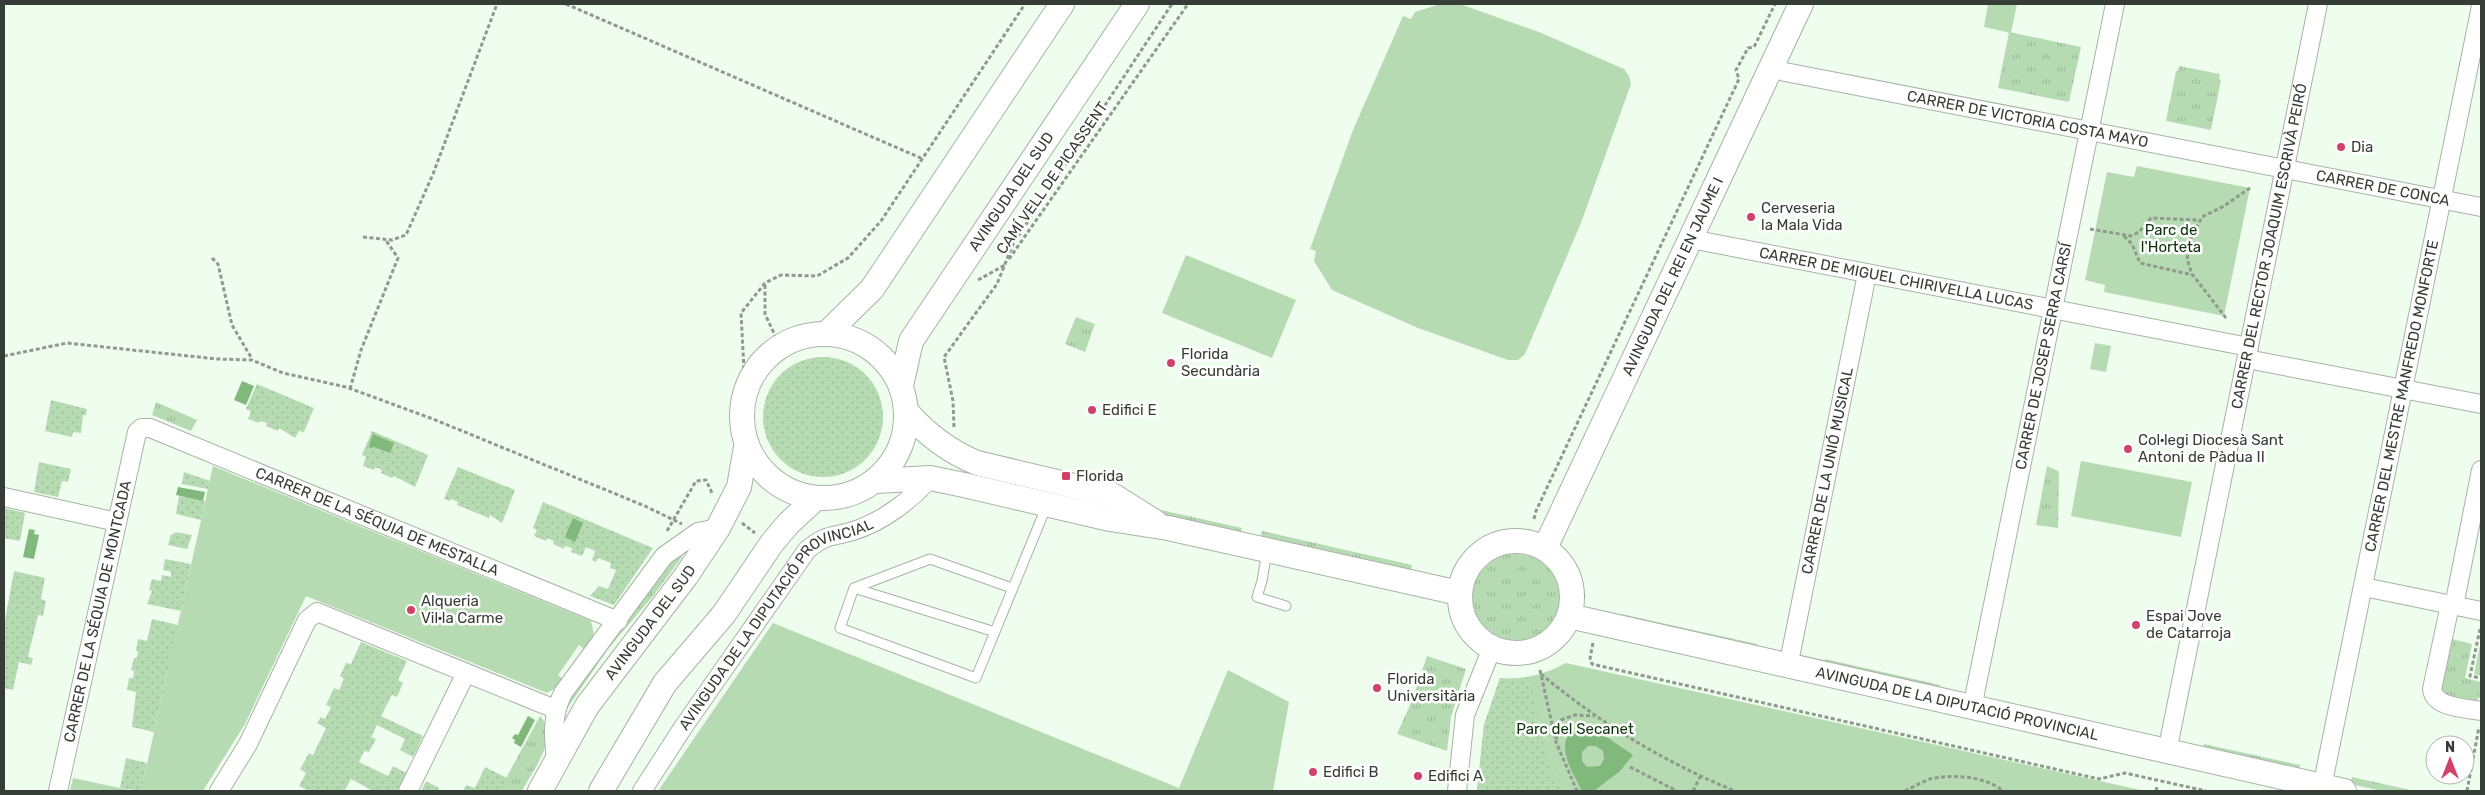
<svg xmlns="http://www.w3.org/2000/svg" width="2485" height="795" font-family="Rubik,sans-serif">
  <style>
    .grass { fill: url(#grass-tufts) }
    .park { fill: #b6dbb2 }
    .garden { fill: url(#garden-dots) }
    .water { fill: #81b87b; fill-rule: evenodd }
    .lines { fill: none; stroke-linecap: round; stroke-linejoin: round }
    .lane-casing { stroke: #a7b3a5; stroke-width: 11 }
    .street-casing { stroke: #a7b3a5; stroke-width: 20 }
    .secondary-casing { stroke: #a7b3a5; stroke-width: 26 }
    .path { stroke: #8f998e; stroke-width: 3; stroke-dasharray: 4 2.5; stroke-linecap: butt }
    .lane { stroke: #fff; stroke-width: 9 }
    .street { stroke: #fff; stroke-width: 18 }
    .secondary { stroke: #fff; stroke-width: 24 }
    .poi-dot { fill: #d1426b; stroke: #fff; stroke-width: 2 }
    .labels { text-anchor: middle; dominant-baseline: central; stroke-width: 5; stroke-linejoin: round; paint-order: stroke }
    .street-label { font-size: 15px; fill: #363c36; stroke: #fff }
    .poi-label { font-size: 15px; fill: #363c36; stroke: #fff; text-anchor: start }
    .park-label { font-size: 15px; fill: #0c3309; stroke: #fff }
  </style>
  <defs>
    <pattern id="grass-tufts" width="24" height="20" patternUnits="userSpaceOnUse" patternTransform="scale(1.25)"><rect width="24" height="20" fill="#b6dbb2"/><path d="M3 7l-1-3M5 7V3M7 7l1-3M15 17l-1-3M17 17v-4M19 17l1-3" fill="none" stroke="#9dbd9a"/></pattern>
    <pattern id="garden-dots" width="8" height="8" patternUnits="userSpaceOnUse" patternTransform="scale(1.25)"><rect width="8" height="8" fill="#b6dbb2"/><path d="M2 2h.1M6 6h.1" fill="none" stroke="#9dbd9a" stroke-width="1.8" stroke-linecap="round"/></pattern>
  </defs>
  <rect width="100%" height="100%" fill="#effdee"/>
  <path class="grass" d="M2009 32 2081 47 2069 102 1998 88Z
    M2179 66 2220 74 2219 79 2221 80 2211 130 2166 121 2176 71H2178Z
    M1076 317 1095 324 1085 352 1065 344Z
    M156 402 197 420 191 431 152 415Z
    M2047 466 2058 471 2059 474 2058 528 2036 525Z
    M1117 490 1161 510 1242 528 1240 535 1170 519Z
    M1262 531 1412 565 1410 573 1260 539Z
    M680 553 682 557 653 596 608 649 564 713 570 695 672 556Z
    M1472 598a44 44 0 1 1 88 0a44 44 0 1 1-88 0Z
    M1621 614 1757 644 1756 651 1619 621Z
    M2452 639 2472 644 2465 678 2481 682 2480 697 2476 701 2443 695 2440 689Z
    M1427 656 1466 669 1451 717 1447 751 1397 734 1411 703Z
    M1825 659 1940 685 1938 692 1823 666Z
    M540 716C560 737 533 770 522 791H499Z
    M2204 744 2300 765 2298 773 2203 752Z
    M2352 777 2415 791H2382L2350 784Z"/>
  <path class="park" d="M1440 4H1460L1539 32 1624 69 1629 76 1631 84 1581 223 1525 354 1518 360H1508L1418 328 1332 290 1314 261 1316 251 1310 249 1353 130 1403 16 1411 19 1415 12Z
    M1988 4H2017L2011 33 1984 27Z
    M2137 166 2250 188 2224 316 2104 292 2105 285 2085 280 2107 172 2134 177Z
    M1186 255 1296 300 1272 358 1162 313Z
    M2095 343 2111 346 2106 372 2090 369Z
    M2081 461 2192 482 2181 537 2071 516Z
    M213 466 591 621 594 635 584 649 579 645 558 675 563 679 556 688 547 693 306 596 245 724 203 791H141Z
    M773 623 1179 788 1228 670 1289 702 1273 791H658Z
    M2480 645H2481V676L2474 674Z
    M1566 663 2145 791H1477L1484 725 1500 678C1524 680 1545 674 1566 663Z
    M73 778 134 791H70Z"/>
  <path class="garden" d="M763 417a60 60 0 1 1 120 0a60 60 0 1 1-120 0Z
    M257 384 314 408 304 432 299 431 295 438 279 428 278 431 266 426 267 423 260 421 259 423 248 419 251 411 246 409Z
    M51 400 87 409 86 415H83L81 433 73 432 72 437 45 431Z
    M372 431 428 455 415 487 394 476 392 478 381 473 382 470 375 467 374 470 363 466 366 457 362 455Z
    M39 462 71 469 68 482 62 481 58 497 34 492Z
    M458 467 515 490 502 523 490 515 489 518 457 505 458 502 451 499 450 501 444 499Z
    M184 472 210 481 208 489 182 484Z
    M179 496 205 501 201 520 176 514Z
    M543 502 653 548 614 605 590 596 599 586 608 589 616 570 610 568 611 563 598 558 596 562 592 560 595 551 586 547 582 556 571 552 572 548 565 546 564 549 553 544 554 541 547 538 546 541 534 536 537 530 533 528Z
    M4 508 25 513 20 541 4 538Z
    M176 532 192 535 187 549 168 545 171 535Z
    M165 559 191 564 181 611 147 604 152 591 149 590 152 579 161 581 162 575 171 577V572L163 570Z
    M14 571 45 578 41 599 46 601 43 616 38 615 28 657 33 658 31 665 19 662 13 690 4 688V626Z
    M152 619 178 625 154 732 132 727 136 692 127 690 129 678H133L134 671 131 670 134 658H137L138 651H136L138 639 147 641Z
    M361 642 407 661 398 680 403 683 397 697 392 695 381 716 423 736 413 757 400 750 405 739 377 725 371 737 376 739 369 752 364 751 359 762 388 776 393 766 406 773 397 791H373L351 779 345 790 347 791H309L299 786 306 773 300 769 309 753 313 755 326 728 317 723 321 717 325 719 331 707 326 705 334 688 339 690 344 679 340 676 346 663 351 664Z
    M1532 676C1531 705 1547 766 1561 791H1477L1484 725 1500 678 1517 680Z
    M126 758 147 763 141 791 120 788Z
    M485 767 507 778 499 791H463L466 785 475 788Z
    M426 781 439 788 438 791H421Z"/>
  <path class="water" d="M242 381 254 386 246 405 234 400Z
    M373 434 394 443 390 453 374 447 370 448 369 445Z
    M178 487 205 492 203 501 176 495Z
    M573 518 583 523 575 542 565 537Z
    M29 529 35 530 34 534 39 535 34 559 23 557Z
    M528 716 535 720 521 747 514 743 515 740 512 738 515 734 518 735Z
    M1579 727H1589L1595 729 1633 755 1620 771 1594 791H1582C1572 771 1551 740 1579 727ZM1588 746H1596L1603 751 1604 759 1600 766 1587 767 1582 761V752Z"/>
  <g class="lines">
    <g class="lane-casing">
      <path id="lane" d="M1267 551 1262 581 1257 597 1286 606
        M854 588 930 559 1012 588
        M995 632 854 588 840 628 976 678 1047 505"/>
    </g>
    <g class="street-casing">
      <g id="street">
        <path id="s1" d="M1771 67 1785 72 2481 207"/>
        <path id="s2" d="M1691 239 2249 347"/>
        <path d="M2247 359 2481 404"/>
        <path d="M4 497 117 522"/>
        <path d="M2364 587 2481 611"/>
        <path d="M2450 605 2432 689C2434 708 2466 708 2481 711"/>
        <path d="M2454 606 2481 470"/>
        <path id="s3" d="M1788 667 1867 274"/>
        <path id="s4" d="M1972 708 2115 4"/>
        <path id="s5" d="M2167 752 2318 4"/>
        <path d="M556 759C553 735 552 715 563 693L664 556 698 532 718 528"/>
        <path id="s6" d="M2322 787 2481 6"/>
        <path id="s7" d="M58 791 137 432 141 428H150L618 621"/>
        <path d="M219 791 248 744 307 620 317 612 555 709"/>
        <path d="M408 791 466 673"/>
        <path id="s8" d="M642 791 684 726 807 550C828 533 830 538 853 531 882 522 910 501 930 478"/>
        <path d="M1457 791 1465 715 1492 648"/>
      </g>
    </g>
    <g class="secondary-casing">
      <g id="secondary">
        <path d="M827 333 872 289 1062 4"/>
        <circle cx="824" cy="416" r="82"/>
        <path id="s9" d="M901 386 911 341 1137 4"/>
        <path d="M907 412C927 435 948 451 977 463L1112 495 1155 522"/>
        <path d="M876 481 930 478 964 485 1110 519 1168 528 1459 593"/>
        <circle cx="1516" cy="597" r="56"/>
        <path id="s10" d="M1545 548 1801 4"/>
        <path id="s11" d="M1569 616 2344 791"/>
        <path id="s12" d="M540 791 587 706 686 576 718 528 739 487 746 447"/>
        <path d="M601 791 665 683 724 614 772 543 788 524 815 499"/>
      </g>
    </g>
    <path class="path" d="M566 4 923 159
      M2090 229 2131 236 2139 232 2151 218 2198 220
      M2124 236 2132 244 2140 263 2193 275
      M363 237 392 240 406 235 433 174 497 4
      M212 258 218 264 232 325 252 359
      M1009 259 1188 4
      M978 280 1005 265
      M765 285V314L780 346
      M2226 318 2192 274 2187 259 2190 240 2202 217 2224 206 2250 188
      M4 356 67 343 217 359 252 360 283 373 346 387 433 419 645 506 682 524
      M350 389 361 350 398 258 385 239
      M745 389 741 313 765 283 781 275 817 276 848 258 881 221 1025 4
      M954 427 953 401 944 357 997 284 1013 244 1172 4
      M1534 519 1536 511 1739 79 1736 70 1748 48 1754 47 1775 4
      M742 523 755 533
      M667 531 696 481 706 480 712 493
      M1565 552 1577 572 1584 599
      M1456 572 1476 547 1508 535 1530 531
      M2480 629 2470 676 2481 678
      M1593 643 1590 658 1592 664 1596 665 2099 779 2125 773 2206 791
      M1540 670 1556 742 1577 791
      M1541 674C1600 723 1664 762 1735 791
      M1556 739 1561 720 1575 715 1594 716
      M1630 767 1677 791
      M1693 791 1700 777
      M1905 791C1913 787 1922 782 1930 779 1952 774 1986 776 2003 791
      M2156 791 2157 787
      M2467 791 2479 727"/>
    <use href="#lane" class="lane"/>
    <use href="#street" class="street"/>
    <use href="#secondary" class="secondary"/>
  </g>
  <g class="poi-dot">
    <circle cx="2341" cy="147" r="5"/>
    <circle cx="1751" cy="217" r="5"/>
    <circle cx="1171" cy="363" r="5"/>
    <circle cx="1092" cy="410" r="5"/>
    <circle cx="2128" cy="449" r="5"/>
    <rect x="1061" y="471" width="10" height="10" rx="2.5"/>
    <circle cx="411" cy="610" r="5"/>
    <circle cx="2136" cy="625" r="5"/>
    <circle cx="1377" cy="688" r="5"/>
    <circle cx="1313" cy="772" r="5"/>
    <circle cx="1418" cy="776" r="5"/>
  </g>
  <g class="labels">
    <g class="street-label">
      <text stroke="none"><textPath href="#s1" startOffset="262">CARRER DE VICTORIA COSTA MAYO</textPath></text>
      <text transform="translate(1052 178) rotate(-55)">CAMÍ VELL DE PICASSENT</text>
      <text stroke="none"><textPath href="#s1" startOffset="624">CARRER DE CONCA</textPath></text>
      <text stroke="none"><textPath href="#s9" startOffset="226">AVINGUDA DEL SUD</textPath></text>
      <text stroke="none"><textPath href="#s5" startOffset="516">CARRER DEL RECTOR JOAQUIM ESCRIVÀ PEIRÓ</textPath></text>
      <text stroke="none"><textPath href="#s10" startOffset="300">AVINGUDA DEL REI EN JAUME I</textPath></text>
      <text stroke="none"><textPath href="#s2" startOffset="209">CARRER DE MIGUEL CHIRIVELLA LUCAS</textPath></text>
      <text stroke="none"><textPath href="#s4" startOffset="359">CARRER DE JOSEP SERRA CARSÍ</textPath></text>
      <text stroke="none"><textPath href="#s6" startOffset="399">CARRER DEL MESTRE MANFREDO MONFORTE</textPath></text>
      <text stroke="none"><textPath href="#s3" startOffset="200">CARRER DE LA UNIÓ MUSICAL</textPath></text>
      <text stroke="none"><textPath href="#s7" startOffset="628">CARRER DE LA SÉQUIA DE MESTALLA</textPath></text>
      <text stroke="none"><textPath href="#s7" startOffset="184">CARRER DE LA SÉQUIA DE MONTCADA</textPath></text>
      <text stroke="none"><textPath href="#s12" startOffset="202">AVINGUDA DEL SUD</textPath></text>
      <text stroke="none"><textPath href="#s8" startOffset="219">AVINGUDA DE LA DIPUTACIÓ PROVINCIAL</textPath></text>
      <text stroke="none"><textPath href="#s11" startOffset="398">AVINGUDA DE LA DIPUTACIÓ PROVINCIAL</textPath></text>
    </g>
    <g class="poi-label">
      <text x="2351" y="147">Dia</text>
      <text x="1761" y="208">Cerveseria<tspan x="1761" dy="17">la Mala Vida</tspan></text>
      <text x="1181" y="354">Florida<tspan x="1181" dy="17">Secundària</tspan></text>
      <text x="1102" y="410">Edifici E</text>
      <text x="2138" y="440">Col·legi Diocesà Sant<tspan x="2138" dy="17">Antoni de Pàdua II</tspan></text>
      <text x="1076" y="476">Florida</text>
      <text x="421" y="601">Alqueria<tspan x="421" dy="17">Vil·la Carme</tspan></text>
      <text x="2146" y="616">Espai Jove<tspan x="2146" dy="17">de Catarroja</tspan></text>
      <text x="1387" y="679">Florida<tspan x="1387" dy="17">Universitària</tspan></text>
      <text x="1323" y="772">Edifici B</text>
      <text x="1428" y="776">Edifici A</text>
    </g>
    <g class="park-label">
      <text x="2171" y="230">Parc de<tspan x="2171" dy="17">l'Horteta</tspan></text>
      <text x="1575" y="729">Parc del Secanet</text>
    </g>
  </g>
  <rect width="2485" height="795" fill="none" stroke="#363c36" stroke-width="10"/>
  <g transform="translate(2450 760)"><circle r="24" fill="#ffffff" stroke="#afb1af"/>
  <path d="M0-4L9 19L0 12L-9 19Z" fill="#d1426b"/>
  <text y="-8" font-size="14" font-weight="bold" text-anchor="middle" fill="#363c36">N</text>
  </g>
</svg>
